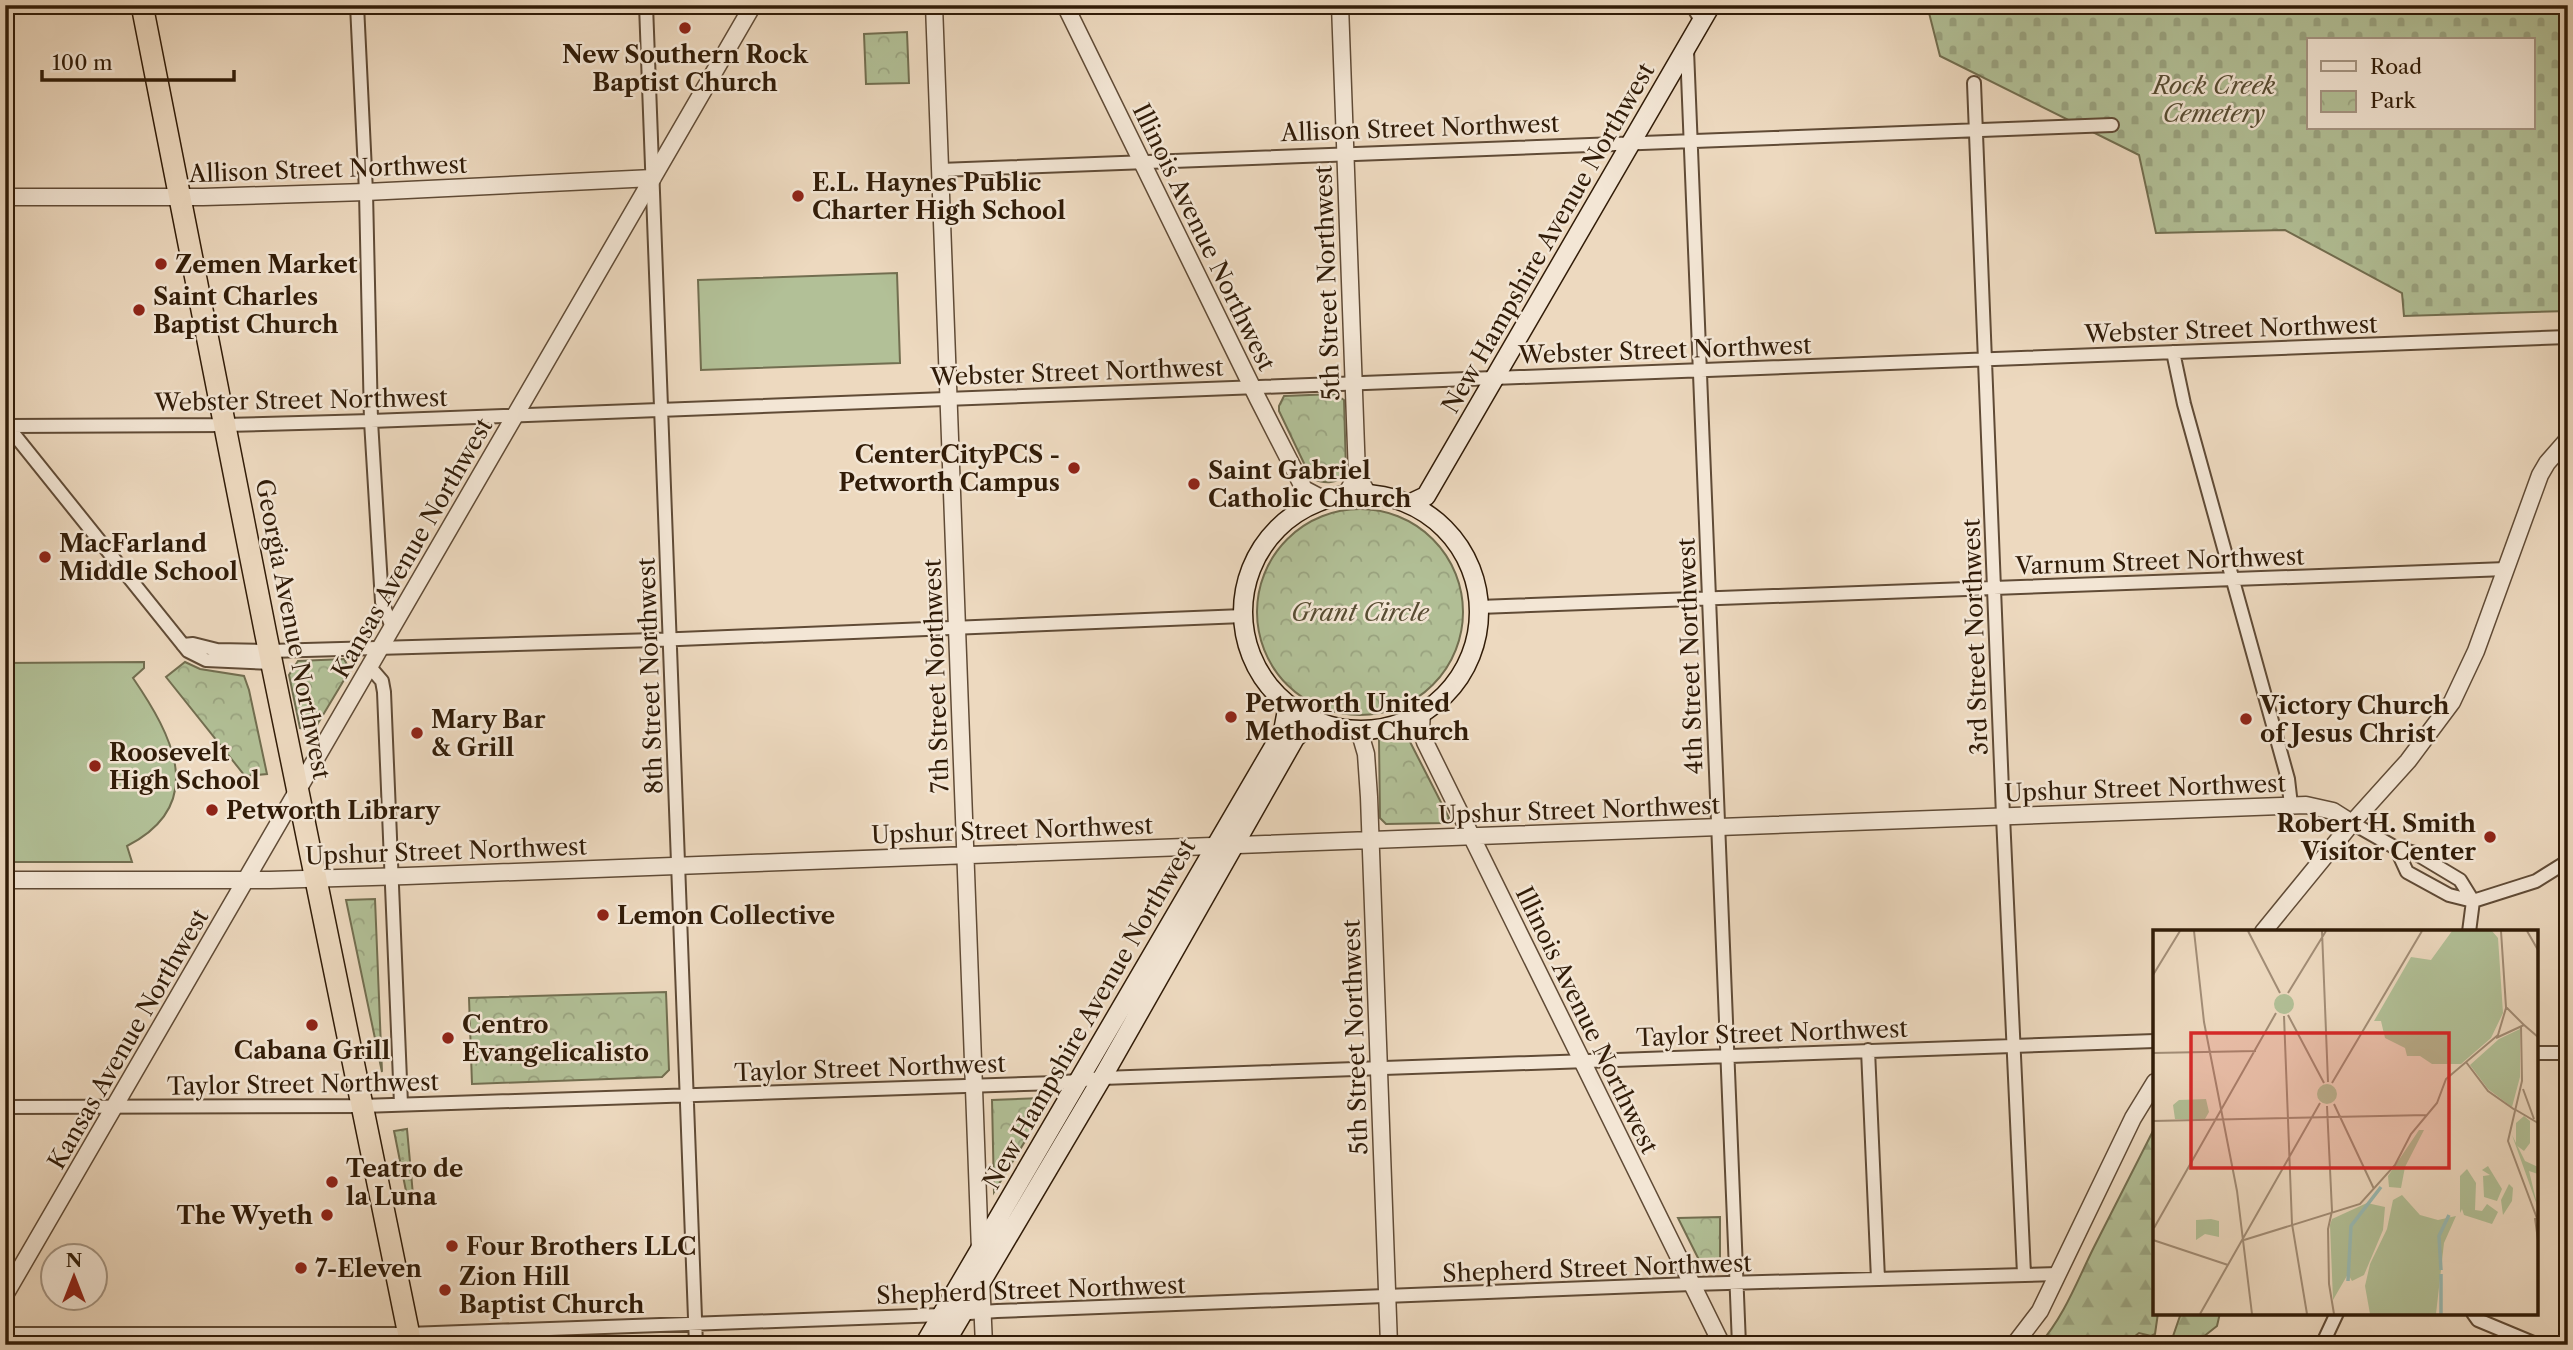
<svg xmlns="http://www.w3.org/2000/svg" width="2573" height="1350" font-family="'Libre Caslon Text',serif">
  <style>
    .grass { fill: #b2c097; stroke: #726e50; stroke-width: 2 }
    .forest { fill: url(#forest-firs); stroke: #726e50; stroke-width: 2 }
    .cemetery { fill: url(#cemetery-stones); stroke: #726e50; stroke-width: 2; fill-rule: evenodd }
    .park { fill: url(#park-crowns); stroke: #726e50; stroke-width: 2 }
    .garden { fill: url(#garden-dots); stroke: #726e50; stroke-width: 2 }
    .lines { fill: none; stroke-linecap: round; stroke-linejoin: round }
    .minor-casing { stroke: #604b36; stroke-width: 16 }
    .tertiary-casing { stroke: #604b36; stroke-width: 19 }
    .secondary-casing { stroke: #311c08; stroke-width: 21 }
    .trunk-casing { stroke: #311c08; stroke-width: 24 }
    .minor { stroke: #f3e6d5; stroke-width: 12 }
    .tertiary { stroke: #f3e6d5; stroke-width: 16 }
    .secondary { stroke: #f3e6d5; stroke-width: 18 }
    .trunk { stroke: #edd9bf; stroke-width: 21 }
    .poi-dot { fill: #8f2418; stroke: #f3e6d5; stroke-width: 2.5 }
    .labels { text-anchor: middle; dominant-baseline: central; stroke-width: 5; stroke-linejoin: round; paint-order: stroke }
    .poi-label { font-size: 24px; font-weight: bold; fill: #311c08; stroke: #f3e6d5; text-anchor: start }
    .park-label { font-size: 24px; font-style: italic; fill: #584d33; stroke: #f3e6d5 }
    .street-label { font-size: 24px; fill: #311c08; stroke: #f3e6d5 }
    .inset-river { fill: none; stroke: #99bab3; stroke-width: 3.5 }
    .inset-road { fill: none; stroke: #a28d76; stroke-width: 2 }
    .view { fill: #d62828; fill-opacity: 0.15; stroke: #d62828; stroke-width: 3.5 }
    .inset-edge { fill: none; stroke: #311c08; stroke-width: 3.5 }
  </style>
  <defs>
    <pattern id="forest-firs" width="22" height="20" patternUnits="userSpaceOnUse" patternTransform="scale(1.75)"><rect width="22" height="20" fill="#b2c097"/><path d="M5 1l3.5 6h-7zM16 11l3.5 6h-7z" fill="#9aa481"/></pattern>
    <pattern id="cemetery-stones" width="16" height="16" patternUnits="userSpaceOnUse" patternTransform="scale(1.75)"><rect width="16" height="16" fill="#b2c097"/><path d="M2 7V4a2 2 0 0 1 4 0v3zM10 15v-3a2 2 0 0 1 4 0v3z" fill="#9aa481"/></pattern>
    <pattern id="park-crowns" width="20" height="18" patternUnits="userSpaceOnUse" patternTransform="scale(1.75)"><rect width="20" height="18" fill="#b2c097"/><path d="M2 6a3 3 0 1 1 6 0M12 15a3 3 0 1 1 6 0" fill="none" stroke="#9aa481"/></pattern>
    <pattern id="garden-dots" width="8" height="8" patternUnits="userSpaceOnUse" patternTransform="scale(1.75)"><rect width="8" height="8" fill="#b2c097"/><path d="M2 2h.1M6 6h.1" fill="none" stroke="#9aa481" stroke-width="1.8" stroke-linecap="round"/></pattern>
  </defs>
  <rect width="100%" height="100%" fill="#edd9bf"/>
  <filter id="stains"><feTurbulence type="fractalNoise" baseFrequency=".00286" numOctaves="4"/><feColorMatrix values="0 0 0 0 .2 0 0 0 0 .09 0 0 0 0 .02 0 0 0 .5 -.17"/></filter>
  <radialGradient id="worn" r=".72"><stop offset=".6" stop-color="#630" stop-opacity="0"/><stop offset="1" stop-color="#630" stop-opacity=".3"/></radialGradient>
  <path class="grass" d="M897 273 900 363 701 370 698 280Z
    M144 662V668L133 678C172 735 209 804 127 846L132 862H5V663Z"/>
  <path class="forest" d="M2155 1127V1313H2158L2155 1334 2151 1336 2139 1333 2135 1336 2138 1345H2039C2065 1315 2077 1281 2094 1247 2114 1207 2135 1167 2155 1127Z
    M2181 1313H2220L2217 1326 2193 1345H2170Z"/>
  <path class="cemetery" d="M1927 5H2568V311L2404 316 2402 293 2285 230 2156 233 2139 155 1940 56ZM2309 40H2533V128H2309Z"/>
  <path class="park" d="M907 32 909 83 866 84 864 34Z
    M1335 394 1344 400 1346 471C1339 485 1324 484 1311 478L1279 411V406L1284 396Z
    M1257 612a103 103 0 1 1 206 0a103 103 0 1 1-206 0Z
    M344 659 350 670 314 730 300 728 289 675 298 661Z
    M185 662 200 669 244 676 249 690 267 774 245 776 166 677Z
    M1406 734 1449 818 1445 823 1386 824 1380 818 1379 740Z
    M375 899 382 1072 346 900Z
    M666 992 669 1070 662 1077 472 1084 469 998Z
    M1042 1098 1045 1099 1046 1107 994 1192 992 1100Z
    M1720 1217V1269L1704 1270 1678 1218Z"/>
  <path class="garden" d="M407 1129 414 1206H409L394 1131Z"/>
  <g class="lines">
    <g class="minor-casing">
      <path id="minor" d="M357 5 366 192 371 421 382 602 392 627
        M646 5 696 1345
        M1692 5 1702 22
        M1687 50 1739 1345
        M1974 83 2003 816 2024 1274
        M940 170 2112 125
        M2173 352 2184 404 2288 779 2291 805
        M5 423 188 651 206 660 272 663
        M8 426 225 425 371 421 2568 337
        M1479 607 2506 569
        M183 645 193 644 217 650 270 651 655 640 1243 616
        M369 666 382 681 384 692 401 1104
        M2352 823 2396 848 2415 853 2460 880 2473 901
        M2396 848 2407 872 2449 895 2473 901
        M2473 901 2536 881 2568 861
        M2469 932 2473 901
        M1868 1050 1878 1279
        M2536 1053H2568
        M5 1107 362 1106 1057 1083 1102 1078 2155 1041
        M2473 1313 2478 1320 2538 1345
        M5 1334H408L942 1315 997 1311 1692 1284 2058 1274
        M2322 1345 2337 1313"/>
    </g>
    <g class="tertiary-casing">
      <path id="tertiary" d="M934 5 980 1251
        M1065 5 1258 399 1304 489 1325 500
        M1340 5 1357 475 1368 494
        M5 197H203L366 192 653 178
        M1345 496 1357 475
        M1297 513 1304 489
        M1422 713 1421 729 1425 742 1722 1345
        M1359 730 1366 754 1369 797 1389 1345
        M5 880H270L406 876 2306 805 2333 811 2352 823
        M2263 932 2352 823 2408 761 2452 702 2476 651 2540 475 2547 463 2568 439
        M981 1277 984 1345
        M5 1295 753 5
        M2014 1345 2040 1311 2133 1118 2155 1082"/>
    </g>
    <g class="secondary-casing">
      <path id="secondary" d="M1243 612a118 118 0 1 1 236 0a118 118 0 1 1-236 0Z
        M1409 504 1426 496 1711 5
        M924 1345 1283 731 1288 705
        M944 1345 1102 1078 1295 738 1304 730 1320 722"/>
    </g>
    <g class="trunk-casing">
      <path id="trunk" d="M142 5 266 635 411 1345"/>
    </g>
    <use href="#minor" class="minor"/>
    <use href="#tertiary" class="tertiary"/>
    <use href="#secondary" class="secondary"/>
    <use href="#trunk" class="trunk"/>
  </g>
  <g class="poi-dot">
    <circle cx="685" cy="28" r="7"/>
    <circle cx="798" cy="196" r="7"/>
    <circle cx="161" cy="264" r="7"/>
    <circle cx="139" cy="310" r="7"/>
    <circle cx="1074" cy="468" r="7"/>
    <circle cx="1194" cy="484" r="7"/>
    <circle cx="45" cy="557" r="7"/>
    <circle cx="1231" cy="717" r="7"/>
    <circle cx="2246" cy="719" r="7"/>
    <circle cx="417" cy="733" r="7"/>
    <circle cx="95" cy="766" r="7"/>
    <circle cx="212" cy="810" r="7"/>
    <circle cx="2490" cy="837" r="7"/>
    <circle cx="603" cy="915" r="7"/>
    <circle cx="312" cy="1025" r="7"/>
    <circle cx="448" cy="1038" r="7"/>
    <circle cx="332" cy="1182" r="7"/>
    <circle cx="327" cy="1215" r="7"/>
    <circle cx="452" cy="1246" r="7"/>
    <circle cx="301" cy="1268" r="7"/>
    <circle cx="445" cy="1290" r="7"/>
  </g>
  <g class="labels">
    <g class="poi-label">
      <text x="685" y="54" text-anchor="middle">New Southern Rock<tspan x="685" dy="28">Baptist Church</tspan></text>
      <text x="812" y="182">E.L. Haynes Public<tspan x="812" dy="28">Charter High School</tspan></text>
      <text x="175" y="264">Zemen Market</text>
      <text x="153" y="296">Saint Charles<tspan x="153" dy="28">Baptist Church</tspan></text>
      <text x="1060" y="454" text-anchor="end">CenterCityPCS -<tspan x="1060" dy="28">Petworth Campus</tspan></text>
      <text x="1208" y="470">Saint Gabriel<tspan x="1208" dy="28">Catholic Church</tspan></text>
      <text x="59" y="543">MacFarland<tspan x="59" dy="28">Middle School</tspan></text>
      <text x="1245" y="703">Petworth United<tspan x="1245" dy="28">Methodist Church</tspan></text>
      <text x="2260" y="705">Victory Church<tspan x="2260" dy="28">of Jesus Christ</tspan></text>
      <text x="431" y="719">Mary Bar<tspan x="431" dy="28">&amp; Grill</tspan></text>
      <text x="109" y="752">Roosevelt<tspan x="109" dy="28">High School</tspan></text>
      <text x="226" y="810">Petworth Library</text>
      <text x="2476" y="823" text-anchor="end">Robert H. Smith<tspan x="2476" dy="28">Visitor Center</tspan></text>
      <text x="617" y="915">Lemon Collective</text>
      <text x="462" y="1024">Centro<tspan x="462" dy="28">Evangelicalisto</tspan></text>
      <text x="312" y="1050" text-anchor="middle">Cabana Grill</text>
      <text x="346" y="1168">Teatro de<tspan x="346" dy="28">la Luna</tspan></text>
      <text x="313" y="1215" text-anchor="end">The Wyeth</text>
      <text x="466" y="1246">Four Brothers LLC</text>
      <text x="315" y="1268">7-Eleven</text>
      <text x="459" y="1276">Zion Hill<tspan x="459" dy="28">Baptist Church</tspan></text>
    </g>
    <g class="park-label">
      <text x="2214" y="85">Rock Creek<tspan x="2214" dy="28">Cemetery</tspan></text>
      <text x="1360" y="612">Grant Circle</text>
    </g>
    <g class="street-label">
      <text transform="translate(1420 128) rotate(-2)">Allison Street Northwest</text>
      <text transform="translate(328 169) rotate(-2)">Allison Street Northwest</text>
      <text transform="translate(1204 237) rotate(64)">Illinois Avenue Northwest</text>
      <text transform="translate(1548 238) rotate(-60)">New Hampshire Avenue Northwest</text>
      <text transform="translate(1327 283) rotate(-92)">5th Street Northwest</text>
      <text transform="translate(2231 329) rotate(-2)">Webster Street Northwest</text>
      <text transform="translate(1665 350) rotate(-2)">Webster Street Northwest</text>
      <text transform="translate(1077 372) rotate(-2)">Webster Street Northwest</text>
      <text transform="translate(301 400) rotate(-1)">Webster Street Northwest</text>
      <text transform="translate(412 548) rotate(-60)">Kansas Avenue Northwest</text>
      <text transform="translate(2160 561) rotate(-2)">Varnum Street Northwest</text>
      <text transform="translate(293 629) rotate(79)">Georgia Avenue Northwest</text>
      <text transform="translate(1975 637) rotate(-92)">3rd Street Northwest</text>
      <text transform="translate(1690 656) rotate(-92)">4th Street Northwest</text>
      <text transform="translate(650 676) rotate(-92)">8th Street Northwest</text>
      <text transform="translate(936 676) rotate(-92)">7th Street Northwest</text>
      <text transform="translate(2145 788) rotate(-2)">Upshur Street Northwest</text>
      <text transform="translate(1579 810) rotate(-2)">Upshur Street Northwest</text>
      <text transform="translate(1012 830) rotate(-2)">Upshur Street Northwest</text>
      <text transform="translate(446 851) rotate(-2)">Upshur Street Northwest</text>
      <text transform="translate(1089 1014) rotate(-60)">New Hampshire Avenue Northwest</text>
      <text transform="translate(1587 1020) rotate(64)">Illinois Avenue Northwest</text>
      <text transform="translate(1772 1033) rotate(-2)">Taylor Street Northwest</text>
      <text transform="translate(1355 1037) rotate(-92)">5th Street Northwest</text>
      <text transform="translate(128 1039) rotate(-60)">Kansas Avenue Northwest</text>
      <text transform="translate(870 1068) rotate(-2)">Taylor Street Northwest</text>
      <text transform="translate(303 1084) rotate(-1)">Taylor Street Northwest</text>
      <text transform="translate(1597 1268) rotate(-2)">Shepherd Street Northwest</text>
      <text transform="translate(1031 1290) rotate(-2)">Shepherd Street Northwest</text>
    </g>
  </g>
  <g transform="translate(2153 930)">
    <rect width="385" height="385" fill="#edd9bf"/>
    <path d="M53 169 56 182 52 189H22L20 175 26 170ZM371 186 377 191V213L371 221 363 215V193ZM249 265 267 285 285 290 303 286 291 313 283 384H217L212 356 217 334 234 299 240 270ZM214 273 232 277 230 300 211 345 199 351 195 344 180 370 177 295 179 289Z" fill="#b2c097"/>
    <path d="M266 200H271L252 237 248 258 236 257 235 246ZM359 205 372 231 385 237V244L376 241 385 278ZM335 236 349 259 344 271 331 267 330 246 337 245 329 240ZM314 239 323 253 322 280 329 281 334 274 345 282 339 294 311 285 309 279 307 283V246ZM356 254 360 258 359 271 350 285 348 270Z" fill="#b2c097"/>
    <path d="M299 1H339L345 8 350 83 338 108 308 134H279L267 126H254L252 118 232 108 228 91H221L258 27 278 30ZM367 99V147L359 177 335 159 317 135 346 109Z" fill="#b2c097"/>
    <path d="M121 74a10 10 0 1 1 20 0a10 10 0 1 1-20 0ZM164 164a10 10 0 1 1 20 0a10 10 0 1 1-20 0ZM58 289 66 291V307L52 304 43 310V290Z" fill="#b2c097"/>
    <path class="inset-river" d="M288 340 286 306 296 285M195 351 198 296 228 257M288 384V344"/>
    <path class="inset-road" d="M41 1 51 92 84 261 99 384M95 1 127 63M169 1 175 152M348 1 353 77 371 95M374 1 385 20M0 45 27 1M135 63 173 1M135 85 171 153M131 86 139 294 154 384M368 96 369 151 355 211 385 291M343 108 371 95 385 107M0 123 103 121M313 132 335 161 362 180M179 153 269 1M370 159 381 189M181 174 221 259M174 176 179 281 175 299 176 354 181 384M363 180 385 193M0 191 274 185M382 288 385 310M0 298V1M1 298 123 83M0 310 75 335M91 310 207 274 242 235 258 204 284 173 293 149 345 105 353 78M47 384 167 173"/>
    <path class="view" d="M38 103H296V238H38Z"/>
    <rect width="385" height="385" class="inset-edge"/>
  </g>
  <rect width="2573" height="1350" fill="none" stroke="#edd9bf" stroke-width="28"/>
  <rect x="7" y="7" width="2559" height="1336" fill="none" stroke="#311c08" stroke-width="3.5"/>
  <rect x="14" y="14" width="2545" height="1322" fill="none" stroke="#311c08" stroke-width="2"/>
  <rect x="2307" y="38" width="228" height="91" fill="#f3e6d5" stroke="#a59583" stroke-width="2"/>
  <rect x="2321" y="61" width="35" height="10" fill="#f3e6d5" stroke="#a59583" stroke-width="2"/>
  <text x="2370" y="74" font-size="21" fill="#311c08">Road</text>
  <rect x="2321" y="91" width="35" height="21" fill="url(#park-crowns)" stroke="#a59583" stroke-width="2"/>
  <text x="2370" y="108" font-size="21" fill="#311c08">Park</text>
  <g transform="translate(74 1277)"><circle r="33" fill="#f3e6d5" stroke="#a59583" stroke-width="2"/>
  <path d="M0-5L12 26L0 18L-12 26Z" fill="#8f2418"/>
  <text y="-10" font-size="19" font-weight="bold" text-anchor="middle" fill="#311c08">N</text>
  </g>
  <path d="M42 70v10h192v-10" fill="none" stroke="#311c08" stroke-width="3.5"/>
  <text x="52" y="70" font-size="21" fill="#311c08" stroke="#f3e6d5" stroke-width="5" paint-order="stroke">100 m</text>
  <rect width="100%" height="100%" filter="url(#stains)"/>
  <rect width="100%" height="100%" fill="url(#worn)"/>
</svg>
